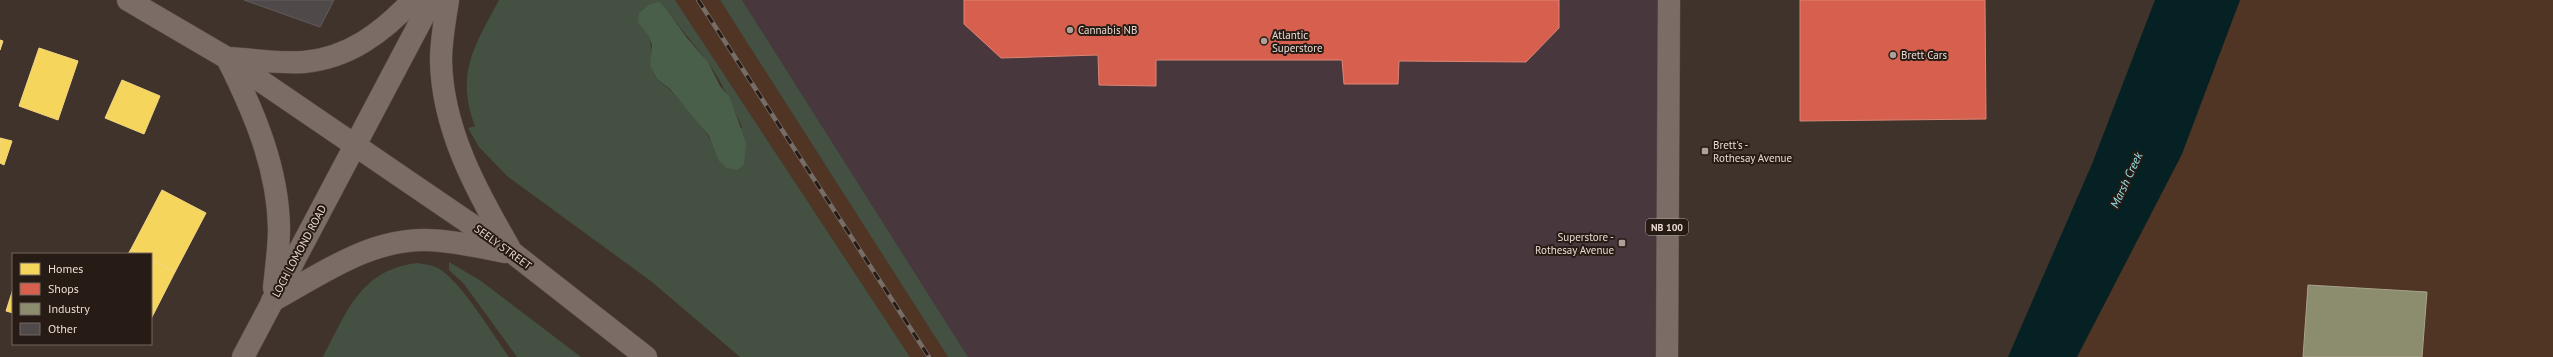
<svg xmlns="http://www.w3.org/2000/svg" width="2553" height="357" font-family="'PT Sans',sans-serif">
  <style>
    .commercial { fill: #49373e }
    .built { fill: #503424 }
    .green { fill: #435042; fill-rule: evenodd }
    .forest { fill: #4a5f4a }
    .water { fill: #062123 }
    .homes { fill: #f6d55c; stroke: #f2d67f }
    .shops { fill: #d6604d; stroke: #dc8575 }
    .industry { fill: #8c8c6e; stroke: #a8a38c }
    .building { fill: #50494a; stroke: #625b5c }
    .lines { fill: none; stroke-linecap: round; stroke-linejoin: round }
    .major-casing { stroke: #5d504a; stroke-width: 23 }
    .major { stroke: #7b6c65; stroke-width: 22 }
    .rail-casing { stroke: #766d67; stroke-width: 4.5 }
    .rail { stroke: #261b15; stroke-width: 3; stroke-dasharray: 9; stroke-linecap: butt }
    .poi-dot { fill: #aea098; stroke: #261b15; stroke-width: 1.5 }
    .labels { text-anchor: middle; dominant-baseline: central; stroke-width: 4; stroke-linejoin: round; paint-order: stroke }
    .shield { fill: #261b15; stroke: #afa199; stroke-width: 1 }
    .shield-label { font-size: 10px; font-weight: bold; fill: #eadad2 }
    .poi-label { font-size: 11px; fill: #eadad2; stroke: #261b15; text-anchor: start }
    .street-label { font-size: 11px; fill: #eadad2; stroke: #261b15 }
    .water-label { font-size: 12px; font-style: italic; fill: #97e6ee; stroke: #261b15 }
  </style>
  <rect width="100%" height="100%" fill="#40332b"/>
  <path class="commercial" d="M742 0H1669L1668 357H968Z"/>
  <path class="built" d="M675 0H720L948 357H910Z
    M2240 0H2553V357H2077L2182 154Z"/>
  <path class="green" d="M499 0H675L910 357H740L652 282 507 176 479 147 468 128 475 126C455 74 475 45 499 0ZM667 10C680 28 694 44 707 61 722 81 731 105 742 127L714 147C706 129 685 106 671 91 667 87 661 83 657 79 648 65 654 48 648 35Z
    M720 0H742L968 357H948Z
    M449 262 481 281 581 357H517L464 284 449 270Z
    M417 263C424 264 431 265 438 268 461 281 493 335 509 357H323C347 312 360 270 417 263Z"/>
  <path class="forest" d="M659 2 667 10 687 38 708 62 720 86 730 98 746 143 744 165 737 170 727 168 719 161 709 136 670 89 657 79 650 65 652 45 648 35 638 22 639 13 650 4Z"/>
  <path class="water" d="M2155 0H2240L2182 154 2077 357H2008L2092 164Z"/>
  <path class="homes" d="M0 40 3 41 0 50Z
    M39 48 78 61 58 120 19 106Z
    M122 80 160 96 144 134 105 118Z
    M0 138 12 141 4 165 0 163Z
    M162 190 206 213 175 272 151 260V254H140L131 249Z
    M131 249 140 254H128Z
    M151 260 175 272 151 319Z
    M13 289V313L6 311Z"/>
  <path class="shops" d="M964 0H1559V28L1526 62 1399 61 1398 84H1344L1342 60H1156V86L1099 85 1098 55 1001 58 964 24Z
    M1800 0H1985L1986 119 1800 121Z"/>
  <path class="industry" d="M2308 285 2427 292 2422 357H2303Z"/>
  <path class="building" d="M244 0H334L320 27Z"/>
  <g class="lines">
    <g class="major-casing">
      <path id="major" d="M128 0 227 58 513 253 646 357
        M448 0C445 19 441 41 441 60 442 128 476 190 509 247
        M227 58C252 59 279 64 304 62 349 58 383 32 413 0
        M228 60C254 112 278 168 279 228 279 248 276 268 274 288
        M272 301C320 275 367 240 424 240 451 240 479 247 505 252
        M243 357 432 0
        M1667 357 1669 0"/>
    </g>
    <use href="#major" class="major"/>
    <g class="rail-casing">
      <path id="rail" d="M698 0 929 357"/>
    </g>
    <use href="#rail" class="rail"/>
  </g>
  <g class="poi-dot">
    <circle cx="1070" cy="30" r="4"/>
    <circle cx="1264" cy="41" r="4"/>
    <circle cx="1893" cy="55" r="4"/>
    <rect x="1701" y="147" width="8" height="8" rx="2"/>
    <rect x="1618" y="239" width="8" height="8" rx="2"/>
  </g>
  <g class="labels">
    <rect class="shield" x="1646" y="219" width="42" height="16" rx="3"/>
    <g class="shield-label">
      <text x="1667" y="227">NB 100</text>
    </g>
    <g class="poi-label">
      <text x="1078" y="30">Cannabis NB</text>
      <text x="1272" y="35">Atlantic<tspan x="1272" dy="13">Superstore</tspan></text>
      <text x="1901" y="55">Brett Cars</text>
      <text x="1713" y="145">Brett's -<tspan x="1713" dy="13">Rothesay Avenue</tspan></text>
      <text x="1614" y="237" text-anchor="end">Superstore -<tspan x="1614" dy="13">Rothesay Avenue</tspan></text>
    </g>
    <g class="street-label">
      <text transform="translate(503 247) rotate(36)">SEELY STREET</text>
      <text transform="translate(299 251) rotate(-62)">LOCH LOMOND ROAD</text>
    </g>
    <g class="water-label">
      <text transform="translate(2126 180) rotate(-65)">Marsh Creek</text>
    </g>
  </g>
  <rect x="12" y="253" width="140" height="92" fill="#261b15" stroke="#746761"/>
  <rect x="20" y="263" width="20" height="12" fill="#f6d55c" stroke="#746761"/>
  <text x="48" y="273" font-size="12" fill="#eadad2">Homes</text>
  <rect x="20" y="283" width="20" height="12" fill="#d6604d" stroke="#746761"/>
  <text x="48" y="293" font-size="12" fill="#eadad2">Shops</text>
  <rect x="20" y="303" width="20" height="12" fill="#8c8c6e" stroke="#746761"/>
  <text x="48" y="313" font-size="12" fill="#eadad2">Industry</text>
  <rect x="20" y="323" width="20" height="12" fill="#50494a" stroke="#746761"/>
  <text x="48" y="333" font-size="12" fill="#eadad2">Other</text>
</svg>
